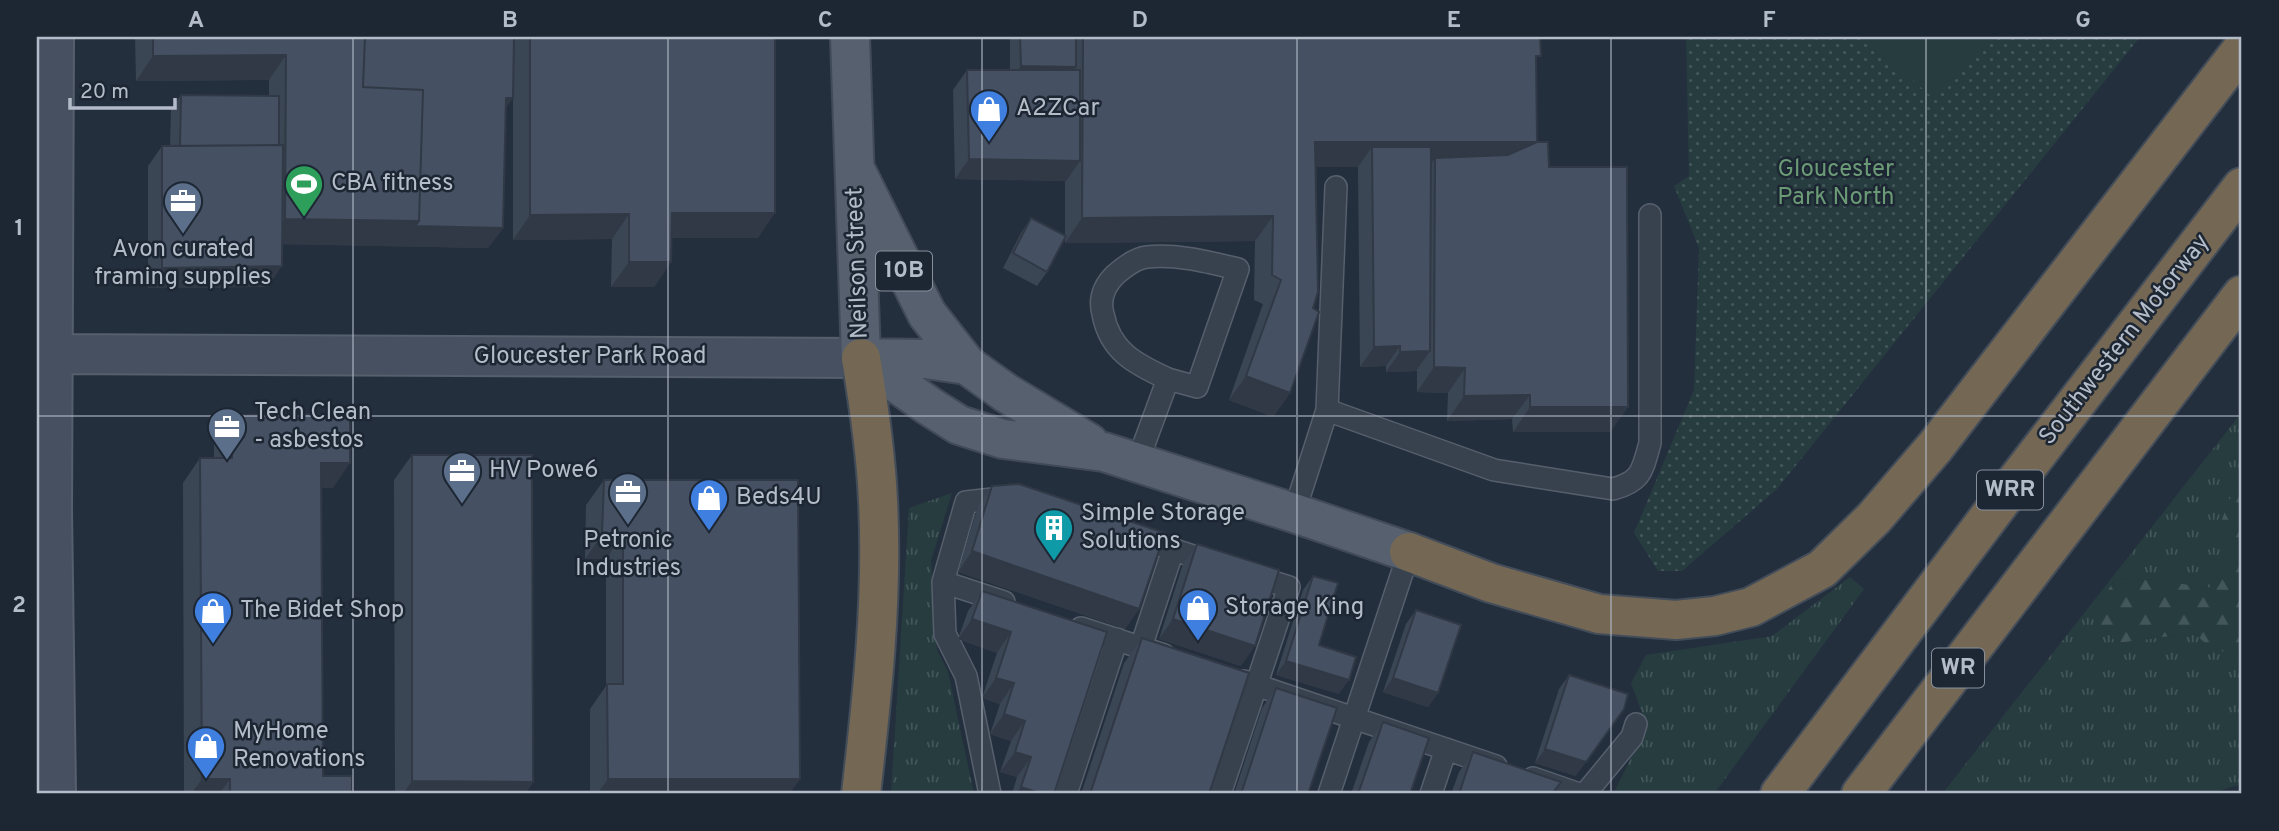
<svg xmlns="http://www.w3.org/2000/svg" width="2279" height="831" font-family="Overpass,sans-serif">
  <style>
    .grass { fill: url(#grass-tufts) }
    .forest { fill: url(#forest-firs) }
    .park { fill: url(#park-dots) }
    .pitch { fill: #263c3f }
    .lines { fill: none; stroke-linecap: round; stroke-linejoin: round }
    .lane-casing { stroke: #565f6c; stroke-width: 24 }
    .secondary-casing { stroke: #565f6c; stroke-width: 42 }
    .primary-casing { stroke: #414a57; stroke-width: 42 }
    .highway-casing { stroke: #434c59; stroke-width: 42 }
    .lane { stroke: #38414e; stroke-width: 21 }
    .secondary { stroke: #465061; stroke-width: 38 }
    .primary { stroke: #56606e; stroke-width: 38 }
    .highway { stroke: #746855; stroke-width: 38 }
    .wall { fill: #3b4654 }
    .shaded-wall { fill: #303945 }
    .building { fill: #455162; stroke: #303945; stroke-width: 2 }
    .grid { fill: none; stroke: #b4bcc9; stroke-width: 2; stroke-opacity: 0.55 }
    .labels { text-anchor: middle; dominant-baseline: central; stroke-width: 5; stroke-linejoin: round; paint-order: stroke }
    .shield { fill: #1d2633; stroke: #878f9c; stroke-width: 2 }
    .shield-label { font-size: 23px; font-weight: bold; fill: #b4bcc9 }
    .poi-label { font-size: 24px; fill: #b4bcc9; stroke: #1d2633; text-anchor: start }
    .park-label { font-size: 24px; fill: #6b9a76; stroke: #1d2633 }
    .street-label { font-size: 24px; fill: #b4bcc9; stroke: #1d2633 }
    .neatline { fill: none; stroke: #b4bcc9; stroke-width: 2.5 }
    .grid-label { font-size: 23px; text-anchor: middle; font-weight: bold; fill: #b4bcc9 }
  </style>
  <defs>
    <pattern id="grass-tufts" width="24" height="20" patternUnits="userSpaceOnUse" patternTransform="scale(1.75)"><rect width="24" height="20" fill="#263c3f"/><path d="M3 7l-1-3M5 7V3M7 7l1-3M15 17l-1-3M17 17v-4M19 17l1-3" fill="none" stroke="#435659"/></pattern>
    <pattern id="forest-firs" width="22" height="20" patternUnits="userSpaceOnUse" patternTransform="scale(1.75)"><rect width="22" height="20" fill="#263c3f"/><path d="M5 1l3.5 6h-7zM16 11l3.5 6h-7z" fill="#435659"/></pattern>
    <pattern id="park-dots" width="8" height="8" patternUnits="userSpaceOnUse" patternTransform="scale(1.75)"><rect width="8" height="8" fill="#263c3f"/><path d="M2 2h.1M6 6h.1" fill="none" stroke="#435659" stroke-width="1.8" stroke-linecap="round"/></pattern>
  </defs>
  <rect width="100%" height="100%" fill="#242f3e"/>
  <path class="grass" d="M2242 412V484L2236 483 2232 551 2220 575 2209 588 2157 580 2116 578 2091 615 2117 643 2194 633 2213 649 2242 654V784L2208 794H1942Z
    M952 493 931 561 937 650 948 672 974 794H891L909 508Z
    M1850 577 1864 589 1714 794H1613L1647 726 1631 683 1646 655 1772 636Z"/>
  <path class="forest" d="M2236 483 2242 484V654L2213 650 2194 633 2117 643 2091 615 2116 578 2157 580 2209 588 2220 575 2232 551 2217 532Z"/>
  <path class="park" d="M1686 37H2140L1777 489 1682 571H1658L1634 533 1694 390 1699 248 1674 186 1689 176Z"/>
  <path class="pitch" d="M1864 37H1989L1934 99Z"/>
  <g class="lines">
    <g class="lane-casing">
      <path id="lane" d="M1336 187 1327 410 1494 470 1613 489C1642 481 1642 471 1650 443V215
        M1137 463 1168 379C1135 364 1110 351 1103 314 1099 299 1104 286 1115 275 1123 268 1136 258 1147 257 1178 254 1208 262 1238 269L1197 387 1168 379
        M1294 513 1327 410
        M1135 537 1214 563
        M943 582 1004 602
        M1081 628 1164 655
        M1141 647 1173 550
        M1244 681 1496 766
        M1533 778 1579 794
        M990 794 966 676 945 634 943 582 966 502 1011 497
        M1066 794 1117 639
        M1220 794 1289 587 1248 574
        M1329 794 1409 552
        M1431 794 1446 749
        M1585 794 1632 737 1636 724"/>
    </g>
    <g class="secondary-casing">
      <path id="secondary" d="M54 37 52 511 56 794
        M52 354 861 358"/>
    </g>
    <g class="primary-casing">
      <path id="primary" d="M850 37 861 358
        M855 169 927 314 967 365 1006 393 1089 443
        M861 358 929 406 959 425 1003 439 1104 452 1294 513 1409 552
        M861 358 926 359 967 365"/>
    </g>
    <g class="highway-casing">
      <path id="highway" d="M1409 552 1491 583 1599 614 1676 620 1715 616 1751 607 1822 569 1874 518 1935 447 2242 49
        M861 794C872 698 883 599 878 501 876 453 869 406 861 358
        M1780 794 2007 493 2242 187
        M1861 794 2242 295"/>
    </g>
    <use href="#lane" class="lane"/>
    <use href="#secondary" class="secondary"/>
    <use href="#primary" class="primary"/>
    <use href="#highway" class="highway"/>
  </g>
  <path class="wall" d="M135 37H775L758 238H672L671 262 654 287H611L612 239 513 240V83L506 108 503 228 488 248 282 244 268 287 148 288V166L162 146H170L171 109 181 95H269V80L136 81Z
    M1010 37H1540L1536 63 1537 142 1549 167 1628 407 1610 432H1513L1512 419 1447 421 1448 393 1417 392V371L1386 372V366L1360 367 1358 167H1316L1313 308 1290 393 1273 417 1229 400 1263 304 1254 300 1255 241 1065 243V238L1047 272 1037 286 1003 268 1021 233 1031 218 1065 236V181L955 179 953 90 967 70H1010Z
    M232 415 333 488H321L323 776 352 794H184L183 483 200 458H214V439Z
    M412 455 533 782 525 794H395L394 480Z
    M604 480 800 779 789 794H590V709L606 686V559H585L586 505Z
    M992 486 1139 609 1125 629 958 572 978 506Z
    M1197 544 1241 666 1159 639 1183 564Z
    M1313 576 1319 645 1339 694 1276 675 1303 590Z
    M982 591 1107 632 1054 794H1012L1017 777 1000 772 1011 741 990 734 1000 704 982 698 997 653 958 639 968 611Z
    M1416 610 1438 693 1428 707 1383 692 1406 624Z
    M1142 638 1209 794H1081L1124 663Z
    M1569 675 1576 776 1535 763 1559 689Z
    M1276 688 1308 794H1234L1262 708Z
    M1383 722 1410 794H1351L1369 742Z
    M1473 752 1553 794H1451L1459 772Z"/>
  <path class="shaded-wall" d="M286 55 269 80 136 81 153 56Z
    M1021 66 1076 67 1066 81 1011 80Z
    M506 98H513L499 118Z
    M1315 142H1537L1519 167 1435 158 1429 167 1372 147 1358 167H1298Z
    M969 159 1080 161 1066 181 955 179Z
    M672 213H775L758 238H655Z
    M629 214 612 239 513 240 530 215Z
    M1273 216 1255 241 1065 243 1082 218Z
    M285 219 419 221 503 228 488 248 268 244Z
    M629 262H671L654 287H611Z
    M282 266 268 287 148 288 162 268Z
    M1400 346 1386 366 1360 367 1374 347Z
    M1430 351 1416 371 1386 372 1400 352Z
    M1434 367 1465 368 1448 393 1417 392Z
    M1246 376 1290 393 1273 417 1229 400Z
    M1530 395 1512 419 1447 421 1464 396Z
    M1530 407H1628L1610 432H1513Z
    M321 463H350L333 488H304Z
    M623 534 606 559H585L602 535Z
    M972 551 1139 609 1125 629 958 572Z
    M972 619 1011 632 997 653 958 639Z
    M1173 619 1255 646 1241 666 1159 639Z
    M1286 661 1349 680 1339 694 1276 675Z
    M996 678 1014 683 1000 704 982 698Z
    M1393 678 1438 693 1428 707 1383 692Z
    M1624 709 1576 776 1535 763 1545 749Z
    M1004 714 1025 721 1011 741 990 734Z
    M1015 752 1031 757 1017 777 1000 772Z
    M202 779H230L219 794H191Z
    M608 779H800L789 794H597Z
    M412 781 533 782 525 794H403Z
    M1021 787 1037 792 1035 794H1016Z"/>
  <path class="building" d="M153 37H365L363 87 423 90 419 221 285 219 286 55 153 56Z
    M365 37H514L513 98H506L503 228 415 226 419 221 423 90 363 87Z
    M530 37H775V213H672L671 262H629V214L530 215Z
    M1020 37H1076V67L1021 66Z
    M1083 37H1540L1541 56H1536L1537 142H1548L1549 167H1627L1628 407H1530V395L1464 396 1465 368 1434 367 1435 158 1508 155 1537 142H1315L1318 292 1313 308 1319 312 1290 393 1246 376 1281 280 1272 275 1273 216 1082 218Z
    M967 70H1080V161L969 159Z
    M181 95 279 96V145L180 146Z
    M283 145 282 266 162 268V146Z
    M1372 147H1431L1430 351 1400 352V346L1374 347Z
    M1031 218 1066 236 1047 272 1013 253Z
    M350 414V463H321L323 776H352V794H230V779H202L200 458H232V415Z
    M412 455H532L533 782 412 781Z
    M604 480H798L800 779H608L607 684H623V534L602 535Z
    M1019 484 1165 533 1139 609 972 551 992 486Z
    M1197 544 1279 570 1255 646 1173 619Z
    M1313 576 1338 583 1319 645 1356 657 1349 680 1286 661Z
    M982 591 1107 632 1054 794H1036L1037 792 1021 787 1031 757 1015 752 1025 721 1004 714 1014 683 996 678 1011 632 972 619Z
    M1416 610 1461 625 1438 693 1393 678Z
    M1142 638 1249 673 1209 794H1090Z
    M1569 675 1628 694 1624 709 1586 762 1545 749Z
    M1276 688 1337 708 1308 794H1241Z
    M1383 722 1429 738 1410 794H1358Z
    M1473 752 1561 782 1552 794H1459Z"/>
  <path class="grid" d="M353 37V794M668 37V794M982 37V794M1297 37V794M1611 37V794M1926 37V794M37 416H2242"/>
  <defs>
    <g id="shop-pin" transform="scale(2.0125)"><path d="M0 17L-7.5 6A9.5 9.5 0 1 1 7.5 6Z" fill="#3f7fe0" stroke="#1d2633"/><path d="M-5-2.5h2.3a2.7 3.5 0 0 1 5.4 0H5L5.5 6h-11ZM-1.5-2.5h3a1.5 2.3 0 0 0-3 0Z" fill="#fff"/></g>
    <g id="stadium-pin" transform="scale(2.0125)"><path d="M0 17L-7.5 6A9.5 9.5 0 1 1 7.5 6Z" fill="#2e9e5b" stroke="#1d2633"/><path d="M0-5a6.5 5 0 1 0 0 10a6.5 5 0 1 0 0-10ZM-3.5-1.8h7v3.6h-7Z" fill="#fff"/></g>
    <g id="office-pin" transform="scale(2.0125)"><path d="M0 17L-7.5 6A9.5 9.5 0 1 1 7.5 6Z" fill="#5c6f8a" stroke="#1d2633"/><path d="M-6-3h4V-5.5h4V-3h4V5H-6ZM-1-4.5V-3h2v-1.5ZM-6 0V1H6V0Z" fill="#fff"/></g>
    <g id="building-pin" transform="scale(2.0125)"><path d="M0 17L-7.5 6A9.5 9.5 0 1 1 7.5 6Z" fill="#0f9aa8" stroke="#1d2633"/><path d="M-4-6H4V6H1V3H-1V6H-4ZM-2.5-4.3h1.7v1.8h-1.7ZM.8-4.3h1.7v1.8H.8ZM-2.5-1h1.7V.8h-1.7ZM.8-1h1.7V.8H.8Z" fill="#fff"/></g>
  </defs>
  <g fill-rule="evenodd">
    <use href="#shop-pin" x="989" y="109"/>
    <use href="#stadium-pin" x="304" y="184"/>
    <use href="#office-pin" x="183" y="201"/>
    <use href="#office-pin" x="227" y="427"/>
    <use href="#office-pin" x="462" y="471"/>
    <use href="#office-pin" x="628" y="492"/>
    <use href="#shop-pin" x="709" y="498"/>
    <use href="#building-pin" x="1054" y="528"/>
    <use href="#shop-pin" x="1198" y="608"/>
    <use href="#shop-pin" x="213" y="611"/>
    <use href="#shop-pin" x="206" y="746"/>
  </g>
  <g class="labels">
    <g class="shield">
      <rect x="876" y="251.5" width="56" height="39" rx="5"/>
      <rect x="1977" y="470.5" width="66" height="39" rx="5"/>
      <rect x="1932" y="648.5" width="52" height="39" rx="5"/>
    </g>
    <g class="shield-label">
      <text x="904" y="271">10B</text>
      <text x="2010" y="490">WRR</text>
      <text x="1958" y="668">WR</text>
    </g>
    <g class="poi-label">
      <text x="1016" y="109">A2ZCar</text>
      <text x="331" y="184">CBA fitness</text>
      <text x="183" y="250" text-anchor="middle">Avon curated<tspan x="183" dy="28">framing supplies</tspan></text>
      <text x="254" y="413">Tech Clean<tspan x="254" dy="28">- asbestos</tspan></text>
      <text x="489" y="471">HV Powe6</text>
      <text x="736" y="498">Beds4U</text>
      <text x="1081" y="514">Simple Storage<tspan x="1081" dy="28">Solutions</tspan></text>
      <text x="628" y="541" text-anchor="middle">Petronic<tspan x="628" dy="28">Industries</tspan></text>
      <text x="1225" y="608">Storage King</text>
      <text x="240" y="611">The Bidet Shop</text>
      <text x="233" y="732">MyHome<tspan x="233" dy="28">Renovations</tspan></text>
    </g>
    <g class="park-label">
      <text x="1836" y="170">Gloucester<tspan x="1836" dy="28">Park North</tspan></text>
    </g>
    <g class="street-label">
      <text transform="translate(858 263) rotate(-92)">Neilson Street</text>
      <text transform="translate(2125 340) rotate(-52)">Southwestern Motorway</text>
      <text x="590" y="357">Gloucester Park Road</text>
    </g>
  </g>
  <rect width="2279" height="831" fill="none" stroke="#1d2633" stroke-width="77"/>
  <path d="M70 98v10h105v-10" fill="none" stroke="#b4bcc9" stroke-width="3.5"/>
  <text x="80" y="98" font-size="21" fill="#b4bcc9" stroke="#1d2633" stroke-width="5" paint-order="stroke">20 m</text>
  <rect x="38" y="38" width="2202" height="754" class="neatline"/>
  <g class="grid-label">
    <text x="196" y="27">A</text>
    <text x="510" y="27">B</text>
    <text x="825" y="27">C</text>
    <text x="1140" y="27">D</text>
    <text x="1454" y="27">E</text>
    <text x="1769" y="27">F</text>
    <text x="2083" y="27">G</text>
    <text x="19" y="235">1</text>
    <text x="19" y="612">2</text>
  </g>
</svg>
